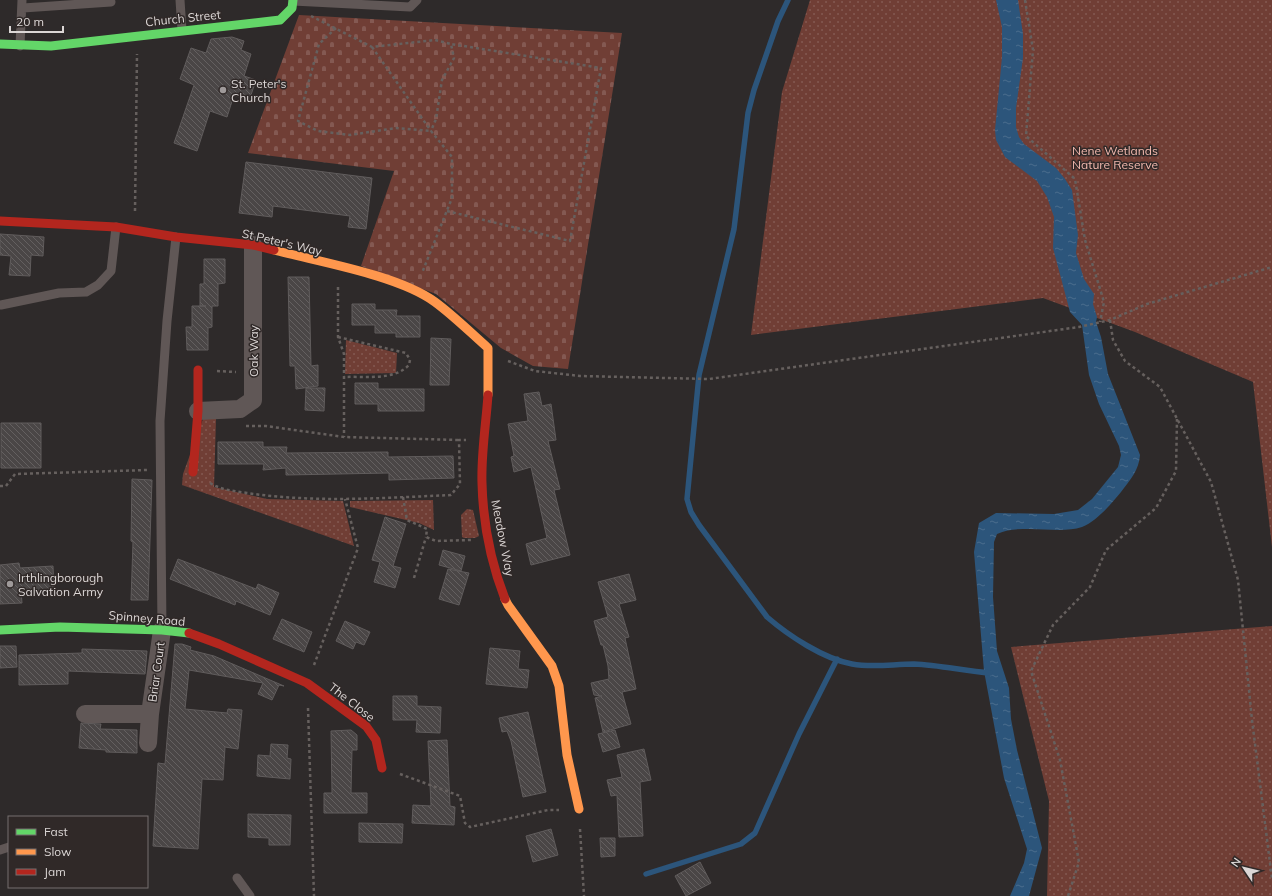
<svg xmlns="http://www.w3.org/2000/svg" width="1272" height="896" font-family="Mulish,sans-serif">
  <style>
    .grass { fill: url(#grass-dots) }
    .cemetery { fill: url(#cemetery-stones) }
    .water { fill: url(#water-ripples) }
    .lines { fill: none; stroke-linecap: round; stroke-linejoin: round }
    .stream { stroke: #2c557b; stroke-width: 5.5 }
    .building { fill: url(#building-back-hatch); stroke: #605c5c }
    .path { stroke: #66605e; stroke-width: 2.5; stroke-dasharray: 3 3; stroke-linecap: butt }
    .lane { stroke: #605756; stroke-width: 9 }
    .street { stroke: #605756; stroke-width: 18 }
    .fast { stroke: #63d668; stroke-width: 9 }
    .slow { stroke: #ff974d; stroke-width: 9 }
    .jam { stroke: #b3261e; stroke-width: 9 }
    .poi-dot { fill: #9f9a9a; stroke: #302928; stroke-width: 1.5 }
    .labels { text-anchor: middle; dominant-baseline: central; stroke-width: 3; stroke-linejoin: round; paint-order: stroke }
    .street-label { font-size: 12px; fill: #dcd7d6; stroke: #302928 }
    .poi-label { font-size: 12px; fill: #dcd7d6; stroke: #302928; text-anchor: start }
    .park-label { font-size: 12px; fill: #f3b9ae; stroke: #302928 }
  </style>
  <defs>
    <pattern id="grass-dots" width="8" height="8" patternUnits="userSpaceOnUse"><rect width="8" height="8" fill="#703e35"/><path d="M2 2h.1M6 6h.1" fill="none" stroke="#845952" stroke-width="1.8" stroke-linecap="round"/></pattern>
    <pattern id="cemetery-stones" width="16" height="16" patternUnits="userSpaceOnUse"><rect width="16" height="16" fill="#703e35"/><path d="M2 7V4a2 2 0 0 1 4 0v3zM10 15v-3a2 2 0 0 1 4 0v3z" fill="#845952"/></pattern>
    <pattern id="water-ripples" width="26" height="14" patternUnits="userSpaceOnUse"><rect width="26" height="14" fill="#2c557b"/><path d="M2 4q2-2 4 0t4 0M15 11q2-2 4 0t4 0" fill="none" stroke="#4a6d8d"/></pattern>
    <pattern id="building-back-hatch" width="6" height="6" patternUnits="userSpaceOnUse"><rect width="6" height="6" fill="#4a4646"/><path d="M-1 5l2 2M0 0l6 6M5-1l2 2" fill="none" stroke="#646060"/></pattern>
  </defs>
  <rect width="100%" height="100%" fill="#2e2a2a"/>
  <path class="grass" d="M810 0H1272V547L1253 382 1135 332 1043 298 751 335 782 92Z
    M346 340 397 353 396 373 345 374Z
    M203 419H216L214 487 267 499 343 501 354 546 182 485 183 474Z
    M433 500 434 530 419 523 350 507V501Z
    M467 509 473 510 479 536 475 538H464L462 537 461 515Z
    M1272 626V896H1047L1049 801 1011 647Z"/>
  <path class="cemetery" d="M299 15 622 33 568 369 533 366 501 348 436 294 361 266 394 171 248 153Z"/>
  <path class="water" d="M996 0H1018L1023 34V58L1016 108V127L1019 137 1024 144 1056 168 1065 179 1072 190 1078 235 1076 253 1084 279 1094 294 1093 304 1097 317 1096 322 1101 337 1108 374 1140 455C1139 470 1130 480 1121 492 1111 504 1097 521 1082 527 1067 532 1046 529 1030 529 1018 529 1008 529 997 534L994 542 993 597 997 651 1009 688 1011 719 1017 750 1042 848 1029 896H1010L1024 863 1027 849 1004 778 984 671 974 552 979 523 996 513 1054 514 1078 510 1092 499 1118 467 1121 455 1119 446 1099 404 1089 375 1082 325 1070 312 1053 248 1054 217 1047 197 1037 181 1005 157 996 140 995 130 1002 57V27Z"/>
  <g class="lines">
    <path class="stream" d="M788 0 778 21 754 90 748 113 734 229 699 375 687 499 691 512 699 525 767 617C789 636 824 659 852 664 873 668 893 664 914 664 939 665 965 671 990 673
      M646 874 741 844 755 833 799 734 837 659"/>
  </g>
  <path class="building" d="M232 37 244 41 241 50 251 54 244 76 256 80 249 101 234 95 227 117 210 111 197 151 174 143 194 85 180 79 191 48 206 53 211 39Z
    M246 162 372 178 366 229 348 227 350 216 273 206 272 217 239 213Z
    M0 234 44 237 43 256 31 255 30 276 9 275 11 256 0 255Z
    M204 259H225V283L218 284V306H212V327L208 328V350H187L186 327H192V306H206H200V284H204Z
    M288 277H309L311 366 318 365V386L296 389 295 366H290Z
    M352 304H375V310H397L396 316H420V337H396V333H375V325H352Z
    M431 338 451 339 449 385H430Z
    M355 383H378V389H424V411H378V404H355Z
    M306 388H325L324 411 305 410Z
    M539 392 542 406 551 404 556 440 548 441 560 489 554 490 570 555 531 565 526 544 547 538 531 467 514 472 511 457 514 456 508 424 528 421 524 394Z
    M1 423H41V468H1Z
    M218 442H263V447H287L286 453 388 452V457L453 456 454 478 389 480V473L286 475V468L263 470 264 464H218Z
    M132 479 152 480 148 600H131L133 542 131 541Z
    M385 517 406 524 393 566 401 568 395 588 374 582 380 562 372 560Z
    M443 550 465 556 461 571 439 565Z
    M178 559 256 589 258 584 279 593 270 615 236 601 235 605 170 579Z
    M19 563 20 568 53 566 54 590 21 591 22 603 0 604V565Z
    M448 569 469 573 459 605 439 599Z
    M629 574 636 600 619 604 629 637 625 638 636 689 622 692 631 724 603 732 595 698 602 696 594 695 591 683 609 679 608 666 603 645H601L594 621 608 617 598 582Z
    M282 619 312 632 304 652 273 639Z
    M345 621 370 632 364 645 356 642 353 649 336 641Z
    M175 644H182L191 647 190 650 214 656 284 686 279 685 272 700 258 694 263 683 189 670 185 709 227 713 228 709 242 710 238 749 225 747 223 780 202 779 198 849 153 846 158 763 165 764Z
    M0 646H16L17 667 0 668Z
    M490 648 520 651 518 669 529 670 527 688 486 684Z
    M82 649 147 651 145 674 68 671V684L19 685V655L82 653Z
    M393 696H417V706L441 707 440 733 416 732 417 720H393Z
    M528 712 546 792 523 797 511 741 507 731 502 732 499 718Z
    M81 723 101 724 100 729 137 730V753L106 752V750L79 748Z
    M351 730 357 735V750H352L351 793H367V813H324V793H332L331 731Z
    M615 730 620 747 603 752 598 734Z
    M447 740 450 806 455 807 454 825 412 823 413 805 431 806 428 741Z
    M271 744 288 745 287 758 291 759 290 779 257 776 258 755 270 756Z
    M644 749 651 780 640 782 643 836 619 837 617 795 611 796 607 780 622 777 617 755Z
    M248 814 291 815 290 845H269V838L248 837Z
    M359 823 403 824 402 843 359 842Z
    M551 829 558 855 533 862 526 836Z
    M600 838H615V856L601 857Z
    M700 862 711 883 686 896 675 876Z"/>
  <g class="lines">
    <path class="path" d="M1025 0 1033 50 1026 136 1075 179 1085 240 1104 302 1100 322
      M311 16 372 47 435 40 451 44 454 58 442 80 436 119 431 131 452 157V198L422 273
      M336 28 319 44 298 121 318 131 350 135 396 128 431 131
      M372 47 431 131
      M135 211 137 54
      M447 211 570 241 601 68 451 44
      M338 287V337L344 354V437
      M1110 320 1113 340 1125 361 1160 387 1211 482 1238 580 1252 720 1272 879
      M338 337 406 353 410 360 409 365C394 381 364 376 344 377
      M508 361 535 371 580 376 709 379 1079 327 1110 320 1147 304 1272 267
      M217 371 236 372
      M246 426H266L344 437 459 440
      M210 483C221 490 234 491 247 493 314 503 384 498 451 495L460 484 459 440H466
      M0 486H6L15 474 148 470
      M403 497 407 520 427 529 426 537 436 541 471 540
      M414 578 426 537
      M314 665 358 548 345 499
      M308 708 314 896
      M400 774 460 796 465 823 470 827 548 810H559
      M580 829 584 896
      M1068 896 1079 862 1060 760 1031 671 1053 625 1090 587 1106 550 1156 508 1176 471 1177 419"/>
    <path class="lane" d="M180 0 182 30
      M293 1 410 7 417 0
      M23 8 111 2
      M20 46 22 0
      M1 305 59 293 86 292 98 285 111 271 116 227
      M162 630 160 421 167 321 176 237
      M0 850 9 847
      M237 878 250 896"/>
    <path class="street" d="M198 411 240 409 253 400V245
      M85 714H150
      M148 743 150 714 162 630"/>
    <path class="fast" d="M0 44 51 46 280 20 292 8 293 0
      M0 630 60 627 162 630 189 633"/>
    <path class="slow" d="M274 250C319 262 398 275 435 302 454 316 471 333 488 348V395
      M505 599 508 605 552 666 559 686 567 755 579 809"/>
    <path class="jam" d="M0 221 116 227 176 237 253 245 274 250
      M488 395C486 424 481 454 482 483 483 522 491 563 505 599
      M193 472 198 411V370
      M189 633 219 644 307 683 366 726 376 740 382 768"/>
  </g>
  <g class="poi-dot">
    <circle cx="223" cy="90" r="4"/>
    <circle cx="10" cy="584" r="4"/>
  </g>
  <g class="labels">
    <g class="street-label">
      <text transform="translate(183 18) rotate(-6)">Church Street</text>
      <text transform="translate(282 242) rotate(13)">St Peter's Way</text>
      <text transform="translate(253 351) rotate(-90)">Oak Way</text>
      <text transform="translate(503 538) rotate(79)">Meadow Way</text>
      <text transform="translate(147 618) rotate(5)">Spinney Road</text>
      <text transform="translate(156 672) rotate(-82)">Briar Court</text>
      <text transform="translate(352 702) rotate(38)">The Close</text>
    </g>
    <g class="poi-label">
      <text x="231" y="83">St. Peter's<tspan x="231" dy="14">Church</tspan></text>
      <text x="18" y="577">Irthlingborough<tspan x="18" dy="14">Salvation Army</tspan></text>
    </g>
    <g class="park-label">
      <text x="1115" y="150">Nene Wetlands<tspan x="1115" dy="14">Nature Reserve</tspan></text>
    </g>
  </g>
  <rect x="8" y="816" width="140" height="72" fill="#302928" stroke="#756f6e"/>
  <rect x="16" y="829" width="20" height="6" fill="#63d668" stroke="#756f6e"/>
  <text x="44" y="836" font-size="12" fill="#dcd7d6">Fast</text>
  <rect x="16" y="849" width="20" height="6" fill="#ff974d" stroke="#756f6e"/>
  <text x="44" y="856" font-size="12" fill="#dcd7d6">Slow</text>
  <rect x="16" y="869" width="20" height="6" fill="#b3261e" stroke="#756f6e"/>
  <text x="44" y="876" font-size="12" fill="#dcd7d6">Jam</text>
  <g transform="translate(1244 868) rotate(305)" stroke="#302928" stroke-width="3" paint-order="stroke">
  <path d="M0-3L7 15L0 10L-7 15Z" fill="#dcd7d6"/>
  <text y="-6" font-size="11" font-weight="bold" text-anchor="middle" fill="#dcd7d6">N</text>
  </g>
  <path d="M10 26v6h53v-6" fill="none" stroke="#dcd7d6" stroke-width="2"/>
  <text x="16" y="26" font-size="12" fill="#dcd7d6" stroke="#302928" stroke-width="3" paint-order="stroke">20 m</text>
</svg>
